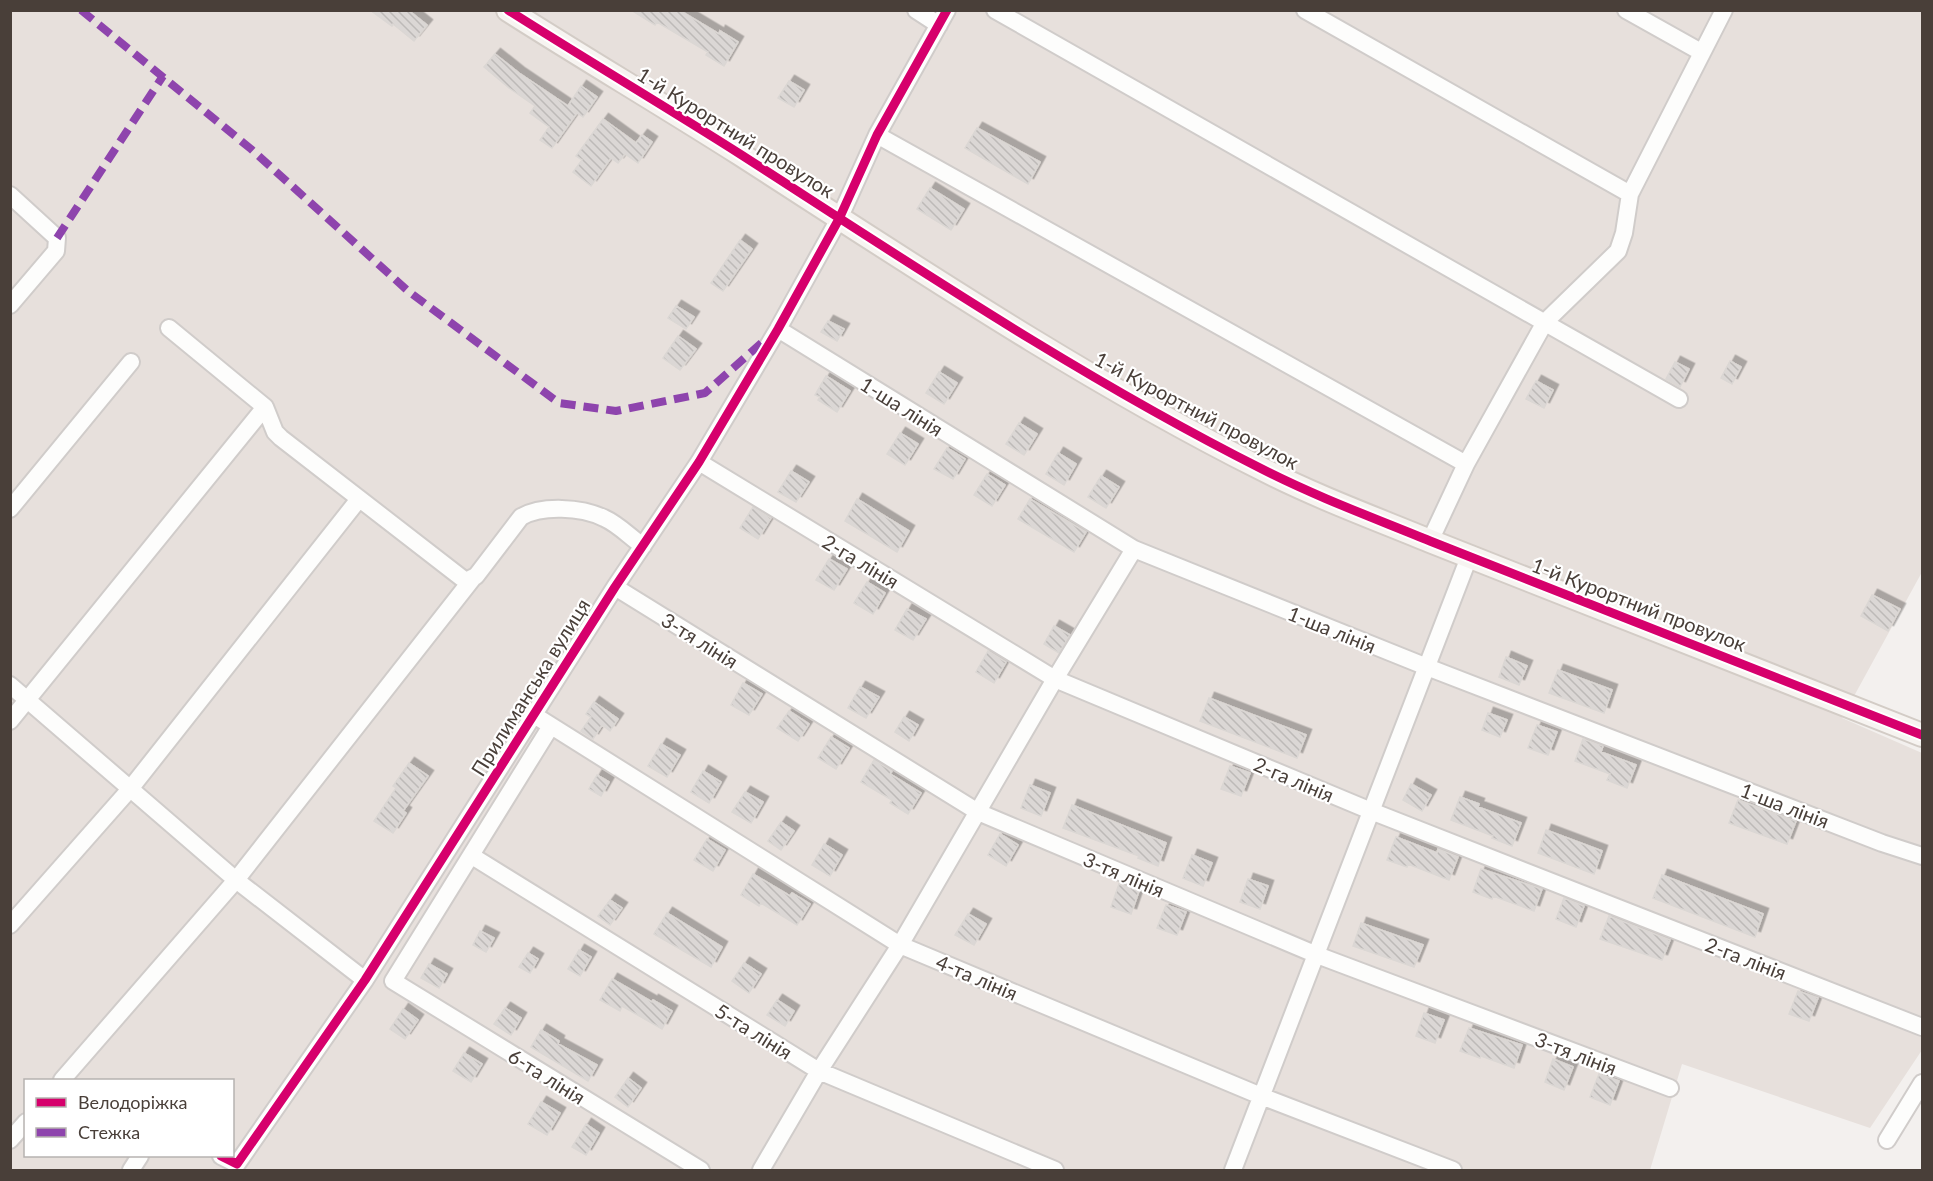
<svg xmlns="http://www.w3.org/2000/svg" width="1933" height="1181" font-family="Lato,sans-serif">
  <style>
    .residential { fill: #e7e0dc; fill-rule: evenodd }
    .building { fill: url(#building-back-hatch); stroke: #dbd7d4; stroke-width: 1.5; filter: url(#shadow) }
    .lines { fill: none; stroke-linecap: round; stroke-linejoin: round }
    .street-casing { stroke: #d0ccca; stroke-width: 20 }
    .secondary-casing { stroke: #d3ccc6; stroke-width: 26 }
    .street { stroke: #fdfdfc; stroke-width: 16 }
    .secondary { stroke: #f7f4f1; stroke-width: 22 }
    .quiet { stroke: #8e44ad; stroke-width: 8; stroke-dasharray: 15 8; stroke-linecap: butt }
    .cycleway-casing { stroke: #fff; stroke-width: 13 }
    .cycleway { stroke: #d6006c; stroke-width: 9 }
    .labels { text-anchor: middle; dominant-baseline: central; stroke-width: 4.5; stroke-linejoin: round; paint-order: stroke }
    .street-label { font-size: 20px; fill: #493f39; stroke: #fff }
  </style>
  <defs>
    <pattern id="building-back-hatch" width="6" height="6" patternUnits="userSpaceOnUse" patternTransform="scale(1.5)"><rect width="6" height="6" fill="#dbd7d5"/><path d="M-1 5l2 2M0 0l6 6M5-1l2 2" fill="none" stroke="#bdbab8"/></pattern>
    <filter id="shadow"><feDropShadow dx="5.5" dy="-5.5" stdDeviation="0" flood-color="#0004"/></filter>
  </defs>
  <rect width="100%" height="100%" fill="#f3f0ee"/>
  <path class="residential" d="M10 11H1922V572L1842 718 1922 753V1050L1870 1128 1682 1064 1650 1170H11ZM26 1080H232V1156H26Z"/>
  <path class="building" d="M370 10H408L427 25 414 41 393 24 392 26Z
    M631 10H679L719 34 720 31 738 42 724 66 706 55 708 52 657 22 655 25Z
    M495 54 519 73 568 106 581 86 597 97 583 117 573 110 577 113 552 148 540 140 549 127 530 113 535 106 509 88 484 67Z
    M789 81 804 90 794 107 778 98Z
    M603 119 636 143 642 135 652 142 638 163 625 154 618 163 611 158 591 186 573 172 582 160 576 156Z
    M977 128 1040 162 1028 184 965 148Z
    M930 188 964 209 951 230 917 209Z
    M740 240 752 249 723 291 711 283Z
    M676 306 694 317 686 329 668 318Z
    M828 321 844 329 837 341 821 332Z
    M678 336 696 349 680 370 663 358Z
    M1730 361 1741 367 1732 384 1721 378Z
    M1675 362 1689 369 1680 387 1666 379Z
    M939 372 957 383 944 404 926 393Z
    M826 376 850 391 837 412 818 400 820 397 815 395Z
    M1536 381 1553 390 1544 408 1526 399Z
    M1019 423 1037 434 1024 455 1006 444Z
    M900 433 918 444 905 465 887 454Z
    M947 448 965 459 953 479 934 469Z
    M1058 453 1076 464 1064 485 1046 474Z
    M791 471 809 482 796 502 778 492Z
    M987 474 1005 485 992 506 974 495Z
    M1101 476 1119 487 1106 508 1088 497Z
    M857 499 909 531 897 552 845 521Z
    M1030 499 1086 532 1074 552 1018 519Z
    M753 507 771 518 758 539 740 528Z
    M829 559 847 569 834 590 816 580Z
    M867 582 885 593 873 614 854 603Z
    M1872 595 1900 609 1888 631 1861 616Z
    M907 609 926 619 913 640 895 630Z
    M1054 626 1070 635 1059 653 1044 644Z
    M988 651 1006 662 994 683 976 672Z
    M1506 657 1527 666 1519 685 1499 677Z
    M1558 670 1612 690 1604 713 1549 693Z
    M743 683 762 694 749 715 731 705Z
    M860 687 879 697 866 718 848 708Z
    M1209 698 1306 735 1297 758 1200 721Z
    M594 702 618 719 610 731 602 725 593 739 581 731 591 717 586 714Z
    M789 711 809 724 798 741 777 728Z
    M1488 713 1507 720 1500 737 1482 730Z
    M904 717 918 725 909 741 895 732Z
    M1537 725 1557 732 1548 755 1528 748Z
    M831 737 849 748 836 769 818 758Z
    M1583 739 1603 746 1601 752 1636 765 1627 788 1607 780 1610 774 1575 761Z
    M661 744 680 755 667 777 648 766Z
    M874 760 892 771 890 774 921 793 908 814 890 803 892 800 861 782Z
    M409 763 428 776 403 811 406 813 393 833 374 821 396 788 393 786Z
    M1230 766 1250 773 1241 796 1221 789Z
    M703 771 721 782 709 803 691 792Z
    M597 775 609 782 601 796 589 789Z
    M1411 784 1431 795 1422 811 1403 800Z
    M1030 785 1050 793 1041 816 1021 808Z
    M745 792 763 802 751 823 732 812Z
    M1460 797 1479 804 1478 807 1521 823 1512 846 1492 838 1493 836 1451 820Z
    M1738 800 1796 821 1787 844 1729 823Z
    M1072 805 1166 843 1158 866 1138 858 1139 856 1063 828Z
    M781 822 794 831 781 850 768 841Z
    M1546 830 1602 851 1594 874 1538 853Z
    M1000 834 1018 845 1006 866 988 855Z
    M1396 837 1437 853 1438 849 1458 857 1449 880 1408 864 1407 867 1387 860Z
    M707 839 725 850 713 871 694 860Z
    M824 844 842 855 830 876 812 865Z
    M1192 855 1212 863 1203 886 1183 878Z
    M1481 869 1542 889 1534 911 1493 896 1492 899 1473 892Z
    M753 874 790 896 792 893 810 904 797 925 761 903 759 906 741 895Z
    M1662 875 1763 914 1755 937 1653 898Z
    M1248 879 1268 886 1260 909 1240 902Z
    M1119 884 1139 891 1131 914 1111 907Z
    M1564 898 1584 906 1576 927 1556 919Z
    M610 900 622 908 610 925 598 916Z
    M1166 905 1186 912 1177 935 1157 928Z
    M667 913 722 947 711 967 654 934Z
    M968 914 986 924 974 945 955 935Z
    M1609 916 1670 940 1662 960 1600 939Z
    M1361 923 1423 945 1414 967 1353 946Z
    M480 931 494 938 486 952 473 945Z
    M579 950 591 957 580 976 568 969Z
    M528 953 538 959 530 973 519 967Z
    M744 963 761 974 749 993 732 981Z
    M429 964 447 974 439 988 421 978Z
    M612 979 652 1002 653 1000 672 1011 662 1029 622 1006 620 1011 600 1000Z
    M1798 991 1818 998 1809 1021 1789 1014Z
    M777 1000 794 1011 785 1026 767 1015Z
    M505 1008 521 1018 511 1035 494 1024Z
    M403 1009 418 1020 405 1039 390 1029Z
    M1424 1013 1444 1020 1435 1043 1416 1036Z
    M1469 1028 1522 1045 1514 1068 1481 1056 1480 1058 1460 1051Z
    M541 1030 559 1041 558 1044 597 1065 588 1081 531 1047Z
    M464 1053 482 1064 471 1082 453 1071Z
    M1553 1059 1573 1067 1564 1090 1545 1082Z
    M1599 1074 1619 1081 1610 1105 1590 1097Z
    M628 1078 641 1088 628 1107 615 1097Z
    M541 1102 560 1113 547 1135 528 1124Z
    M586 1124 599 1133 586 1155 572 1147Z"/>
  <g class="lines">
    <g class="street-casing">
      <path id="street" d="M916 10 939 25
        M995 10 1679 399
        M1305 10 1630 194
        M1626 10 1701 52
        M877 135 1466 464
        M10 195 57 238 56 251 10 305
        M169 328 265 407 275 432 281 438 463 579 468 580 476 576 521 517C542 505 581 507 604 518 618 524 630 537 643 546
        M778 329 1134 549 1427 667 1882 843 1922 856
        M699 462 1055 679 1371 811 1922 1027
        M10 509 131 362
        M1430 541 1466 464 1545 322 1618 251 1624 233 1630 194 1724 10
        M615 587 978 812 1317 955 1670 1088
        M10 685 236 880 365 980
        M534 715 900 945 1261 1096 1453 1170
        M10 721 265 407
        M551 726 393 981 701 1170
        M472 856 819 1071 1055 1170
        M10 925 130 789 359 499
        M62 1080 236 880 473 578
        M10 1140 26 1122
        M1887 1140 1922 1083
        M221 1156 237 1164 365 980 615 587 699 462 778 329 839 219 877 135 947 10
        M131 1170 140 1156
        M761 1170 819 1071 900 945 1055 679 1134 549
        M1233 1170 1469 557"/>
    </g>
    <g class="secondary-casing">
      <path id="secondary" d="M508 10C585 59 663 105 740 154 911 264 1081 378 1262 469 1317 497 1374 518 1430 541L1922 735"/>
    </g>
    <use href="#street" class="street"/>
    <use href="#secondary" class="secondary"/>
    <path class="quiet" d="M81 10 251 149 408 291 559 403 616 411 705 393 766 339
      M57 238 163 76"/>
    <g class="cycleway-casing">
      <path id="cycleway" d="M508 10C585 59 663 105 740 154 911 264 1081 378 1262 469 1317 497 1374 518 1430 541L1922 735
        M221 1156 237 1164 365 980 615 587 699 462 778 329 839 219 877 135 947 10"/>
    </g>
    <use href="#cycleway" class="cycleway"/>
  </g>
  <g class="labels">
    <g class="street-label">
      <text transform="translate(736 132) rotate(32)">1-й Курортний провулок</text>
      <text transform="translate(902 406) rotate(32)">1-ша лінія</text>
      <text transform="translate(1197 410) rotate(28)">1-й Курортний провулок</text>
      <text transform="translate(861 561) rotate(31)">2-га лінія</text>
      <text transform="translate(1639 604) rotate(21)">1-й Курортний провулок</text>
      <text transform="translate(1332 629) rotate(22)">1-ша лінія</text>
      <text transform="translate(700 640) rotate(32)">3-тя лінія</text>
      <text transform="translate(530 687) rotate(-58)">Прилиманська вулиця</text>
      <text transform="translate(1294 779) rotate(23)">2-га лінія</text>
      <text transform="translate(1785 805) rotate(21)">1-ша лінія</text>
      <text transform="translate(1124 874) rotate(23)">3-тя лінія</text>
      <text transform="translate(1746 958) rotate(21)">2-га лінія</text>
      <text transform="translate(977 977) rotate(23)">4-та лінія</text>
      <text transform="translate(754 1031) rotate(32)">5-та лінія</text>
      <text transform="translate(1576 1053) rotate(21)">3-тя лінія</text>
      <text transform="translate(547 1076) rotate(32)">6-та лінія</text>
    </g>
  </g>
  <rect width="1933" height="1181" fill="none" stroke="#493f39" stroke-width="24"/>
  <rect x="24" y="1079" width="210" height="78" fill="#ffffff" stroke="#b6b2b0" stroke-width="1.5"/>
  <rect x="36" y="1098" width="30" height="9" fill="#d6006c" stroke="#b6b2b0" stroke-width="1.5"/>
  <text x="78" y="1109" font-size="18" fill="#493f39">Велодоріжка</text>
  <rect x="36" y="1128" width="30" height="9" fill="#8e44ad" stroke="#b6b2b0" stroke-width="1.5"/>
  <text x="78" y="1139" font-size="18" fill="#493f39">Стежка</text>
</svg>
